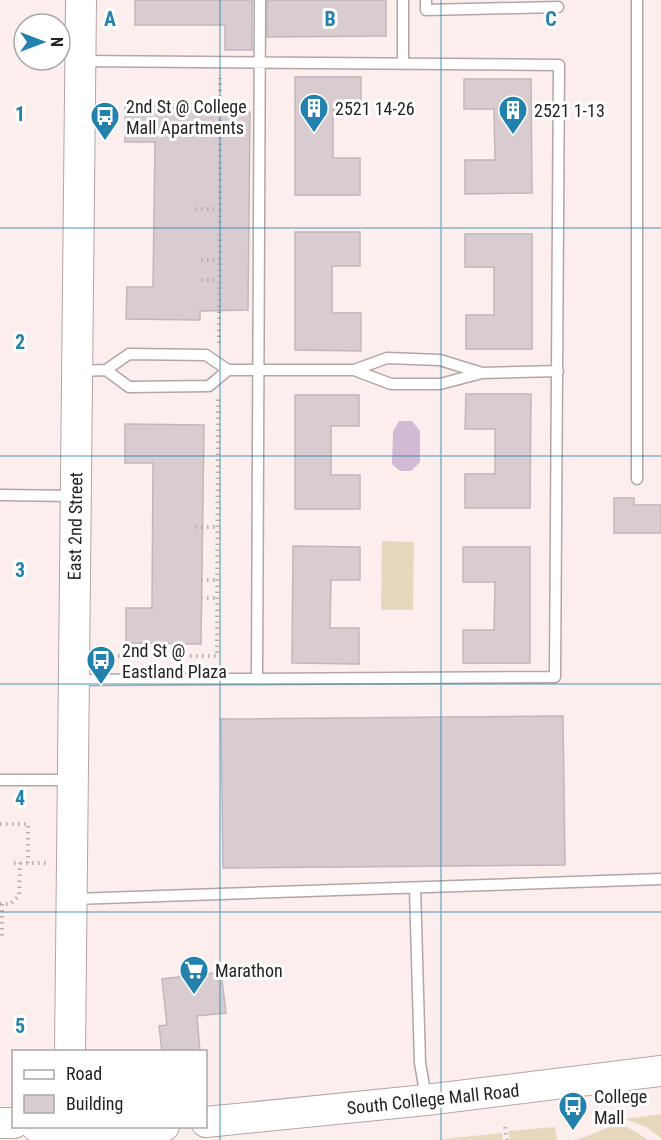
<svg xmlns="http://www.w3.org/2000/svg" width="661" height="1140" font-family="'Roboto Condensed',sans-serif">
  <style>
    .green { fill: #e7d8bd }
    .water { fill: #d2b9d4 }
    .building { fill: #d9ccd1; stroke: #c2b6ba; stroke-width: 1.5 }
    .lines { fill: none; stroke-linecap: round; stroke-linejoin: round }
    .lane-casing { stroke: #b3a6a5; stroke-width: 13 }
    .secondary-casing { stroke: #b3a6a5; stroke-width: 32 }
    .path { stroke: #b9aead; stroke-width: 4; stroke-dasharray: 1.5 4.5; stroke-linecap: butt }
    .lane { stroke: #fff; stroke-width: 10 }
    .secondary { stroke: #fff; stroke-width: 30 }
    .grid { fill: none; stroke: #2381ad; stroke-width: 1.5; stroke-opacity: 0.55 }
    .labels { text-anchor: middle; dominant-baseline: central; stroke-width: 6; stroke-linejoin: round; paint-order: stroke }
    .poi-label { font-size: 18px; fill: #282323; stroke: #fff; text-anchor: start }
    .street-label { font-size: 18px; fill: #282323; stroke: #fff }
    .grid-label { font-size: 20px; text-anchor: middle; font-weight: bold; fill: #2381ad; stroke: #fff; stroke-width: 6; stroke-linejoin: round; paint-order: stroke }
  </style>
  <rect width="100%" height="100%" fill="#fceeed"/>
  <path class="green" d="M382 541 414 542 413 610H381Z
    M661 1114V1138L646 1127 625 1119Z
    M622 1124 649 1140H572C591 1138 603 1126 622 1124Z
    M555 1127 557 1140H510L509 1131Z
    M502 1133 503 1140H434Z"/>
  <path class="water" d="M399 421H412L420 431V462L411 471H400L392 464 393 432Z"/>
  <path class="building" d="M135 0H252V50H225V25H135Z
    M267 0H386V36L267 37Z
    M295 77H361V110H333V158H360V195H295Z
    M464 79H531L532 193 465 194V160H495L494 109H464Z
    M125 103 203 104V112H250L248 310 200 311V320L126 319 127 287H153L155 142H125Z
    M295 232H360V266H332V313H361V351L295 350Z
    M465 234H532V349H466V315H494V267H465Z
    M466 394H531L530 508H465V474H495V429H465Z
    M295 395H359V426H331V475H360V509H295Z
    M125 424 204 425 201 644 126 643V608H152L153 463H125Z
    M614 498H634V505H661V533H614Z
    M293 546 360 547V580H331L330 628H359V664L292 663Z
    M463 547H530V663H463V630H494L495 582H463Z
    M563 716 565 865 223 868 221 719Z
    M221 972 226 1013 197 1016 200 1052H162L159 1026 167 1025 162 979Z"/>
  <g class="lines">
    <g class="lane-casing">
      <path id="lane" d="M426 0V10L558 7
        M637 0V479
        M403 64V0
        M106 370 129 387 209 386 228 370
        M354 370 391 384H440L482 373 558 371
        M80 371 106 370 129 354 206 355 228 370H354L387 358 440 360 482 373
        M0 495 75 496
        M257 679 260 0
        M75 680 555 677 559 65 83 61
        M0 780H72
        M415 888 420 1063 426 1097
        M74 899 661 879"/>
    </g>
    <g class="secondary-casing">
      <path id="secondary" d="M70 1052 81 0
        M206 1122 426 1100 661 1071
        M0 1123H14
        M36 1126 70 1136
        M61 1140 70 1136 164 1126"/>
    </g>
    <path class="path" d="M195 209H220
      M201 260H220
      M201 280H219
      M219 343 220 78
      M195 527H218
      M201 580H218
      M201 598H218
      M100 656H217L218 399
      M0 824H28V863
      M14 863H46
      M0 904H10L19 896 20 863
      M2 904V939
      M505 1127 507 1140"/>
    <use href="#lane" class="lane"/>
    <use href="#secondary" class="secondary"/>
  </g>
  <path class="grid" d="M220 0V1140M441 0V1140M0 228H661M0 456H661M0 684H661M0 912H661"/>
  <defs>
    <g id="building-pin" transform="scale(1.5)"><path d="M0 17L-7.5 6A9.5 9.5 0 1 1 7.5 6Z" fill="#2381ad" stroke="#fff"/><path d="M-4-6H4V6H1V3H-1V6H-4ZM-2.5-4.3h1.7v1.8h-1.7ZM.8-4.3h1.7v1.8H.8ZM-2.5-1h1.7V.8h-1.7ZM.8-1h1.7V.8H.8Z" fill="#fff"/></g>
    <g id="bus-pin" transform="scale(1.5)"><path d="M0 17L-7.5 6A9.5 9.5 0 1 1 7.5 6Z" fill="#2381ad" stroke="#fff"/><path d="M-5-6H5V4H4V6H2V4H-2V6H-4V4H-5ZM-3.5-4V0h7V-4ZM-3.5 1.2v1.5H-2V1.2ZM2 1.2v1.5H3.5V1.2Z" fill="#fff"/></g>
    <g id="supermarket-pin" transform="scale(1.5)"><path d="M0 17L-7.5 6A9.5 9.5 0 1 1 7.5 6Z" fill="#2381ad" stroke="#fff"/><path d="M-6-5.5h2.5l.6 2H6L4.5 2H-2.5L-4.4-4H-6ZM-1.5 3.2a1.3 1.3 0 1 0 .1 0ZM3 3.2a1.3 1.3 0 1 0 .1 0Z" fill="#fff"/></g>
  </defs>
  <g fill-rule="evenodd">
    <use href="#building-pin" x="314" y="108"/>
    <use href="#building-pin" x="513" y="110"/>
    <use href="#bus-pin" x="105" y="116"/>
    <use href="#bus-pin" x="101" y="660"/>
    <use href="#supermarket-pin" x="194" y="970"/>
    <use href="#bus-pin" x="573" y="1106"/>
  </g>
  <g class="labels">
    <g class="poi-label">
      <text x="126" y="106">2nd St @ College<tspan x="126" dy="21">Mall Apartments</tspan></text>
      <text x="335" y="108">2521 14-26</text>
      <text x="534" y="110">2521 1-13</text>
      <text x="122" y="650">2nd St @<tspan x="122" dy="21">Eastland Plaza</tspan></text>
      <text x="215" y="970">Marathon</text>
      <text x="594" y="1096">College<tspan x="594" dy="21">Mall</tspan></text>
    </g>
    <g class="street-label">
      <text transform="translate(75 526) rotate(-89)">East 2nd Street</text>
      <text transform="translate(433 1099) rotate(-6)">South College Mall Road</text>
    </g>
  </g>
  <g class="grid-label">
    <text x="110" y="26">A</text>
    <text x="330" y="26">B</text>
    <text x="551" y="26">C</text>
    <text x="20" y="121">1</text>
    <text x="20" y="349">2</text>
    <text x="20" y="577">3</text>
    <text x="20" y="805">4</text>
    <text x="20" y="1033">5</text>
  </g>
  <rect x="12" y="1050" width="195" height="78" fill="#ffffff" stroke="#a9a7a7" stroke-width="1.5"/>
  <rect x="24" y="1070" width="30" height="9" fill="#ffffff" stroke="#a9a7a7" stroke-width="1.5"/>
  <text x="66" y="1080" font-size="18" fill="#282323">Road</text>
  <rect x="24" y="1095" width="30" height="18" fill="#d9ccd1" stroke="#a9a7a7" stroke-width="1.5"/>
  <text x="66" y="1110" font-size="18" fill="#282323">Building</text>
  <g transform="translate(42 42) rotate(90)"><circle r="28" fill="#ffffff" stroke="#a9a7a7" stroke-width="1.5"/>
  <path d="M0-4.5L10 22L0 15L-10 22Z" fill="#2381ad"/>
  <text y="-9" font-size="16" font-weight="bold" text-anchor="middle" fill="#282323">N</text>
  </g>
</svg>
